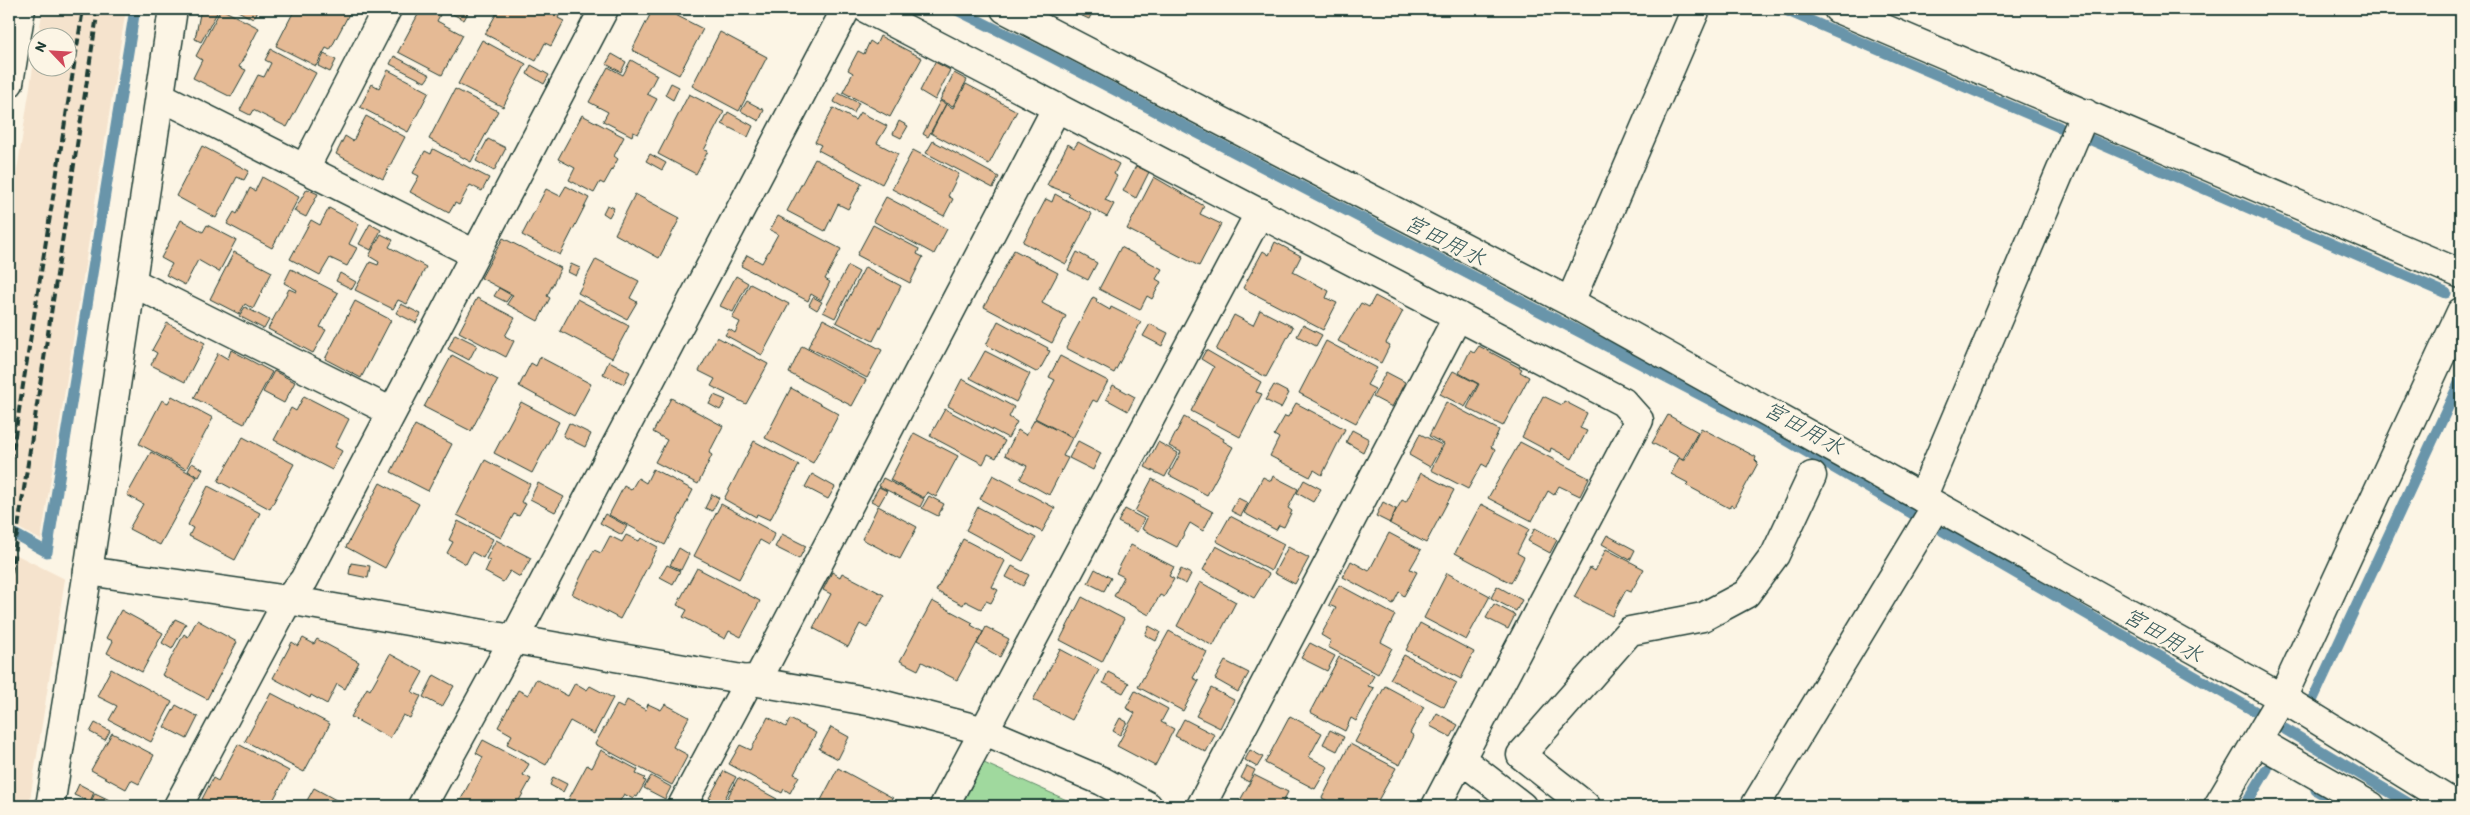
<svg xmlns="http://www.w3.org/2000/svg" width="2470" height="815" viewBox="0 0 2470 815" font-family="Itim,'Klee One',sans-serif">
<rect width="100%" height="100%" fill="#fcf5e5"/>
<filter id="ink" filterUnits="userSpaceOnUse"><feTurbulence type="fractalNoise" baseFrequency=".02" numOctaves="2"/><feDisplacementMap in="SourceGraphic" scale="10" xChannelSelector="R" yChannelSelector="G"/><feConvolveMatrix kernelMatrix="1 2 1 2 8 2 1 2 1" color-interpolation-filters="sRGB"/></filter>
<g filter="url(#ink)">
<path fill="#f5e3cd" d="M43,9H126L41,540L9,523V222L37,42L38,68H68V38L38,37Z
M9,551L65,579L29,806H9Z"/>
<path fill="#a0d99e" stroke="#608b69" d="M984,763L1080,806H961Z"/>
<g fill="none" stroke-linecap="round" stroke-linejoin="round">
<path stroke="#6995aa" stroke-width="11" d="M955,9L1042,52L1776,434L1913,514
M1783,9L2059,127
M2089,139L2446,293
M9,531L47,552L135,9
M1943,531L2258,713
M2312,701L2461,379
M2283,728L2413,806
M2316,790L2343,806
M2245,806L2267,769"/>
</g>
<path fill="#e5ba95" stroke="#1f3d34" d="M201,9H219L201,42L195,39Z
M221,9L259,28L239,67L246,70L231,97L193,78L202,60L196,56Z
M234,9H259L253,19Z
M295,9H339L349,14L330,50L326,48L316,66L276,46Z
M421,9H427L440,15L437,21L463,35L442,75L398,52Z
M443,9H470L464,20Z
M499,9H550L560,14L558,18L564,21L551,46L545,43L536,61L485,34Z
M653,9H664L703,29L679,75L632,50Z
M1067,9H1094L1089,19Z
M720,32L767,57L739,111L692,86Z
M880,36L922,58L890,117L843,92L853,73L848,70L858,51L864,54L870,41L876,45Z
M482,40L526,64L503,107L458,84Z
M271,49L316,73L287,127L253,110L250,115L240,110L258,75L264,77L271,63L265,60Z
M324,54L336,60L330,72L318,66Z
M612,54L626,62L621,72L606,64Z
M394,56L430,75L425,82L390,64Z
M631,60L657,75L647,94L657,99L638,134L633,132L632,136L603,121L608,112L589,102L608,67L623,75Z
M935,62L950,70L935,100L920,91Z
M531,65L549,75L544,84L527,74Z
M388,70L429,92L408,132L360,107L372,84L379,88Z
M954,73L967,80L953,106L940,100Z
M671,83L679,87L673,100L665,95Z
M966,84L1017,111L989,164L931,133L946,104L953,108Z
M455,89L498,111L471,162L429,139Z
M838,93L859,103L854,113L834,102Z
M689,94L724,112L704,150L708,151L696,174L658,154Z
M747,101L764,110L759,121L741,111Z
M940,101L946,104L928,137L923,134Z
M833,108L855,120L860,112L887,126L877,143L898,154L882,184L818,150L821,145L815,142Z
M728,112L753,126L748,137L722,124Z
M582,115L624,137L614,156L618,159L604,184L600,182L594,193L569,180L575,168L558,159Z
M366,116L405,137L383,179L336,154L345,136L353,141Z
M899,121L908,126L901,138L893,134Z
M488,139L506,148L494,171L476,161Z
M933,141L999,177L993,188L926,153Z
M1078,142L1119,164L1114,174L1117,176L1105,200L1114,204L1107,217L1068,196L1070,194L1047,185L1068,144L1074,148Z
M202,146L249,171L244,180L237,177L216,218L176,196Z
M433,149L489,178L482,191L470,185L459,205L455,203L449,213L410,192L419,176L413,173L425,151L431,154Z
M913,150L959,174L948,196L953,199L944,216L892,189Z
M650,154L666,163L662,170L646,161Z
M815,159L862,183L848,209L838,204L825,231L787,211Z
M1136,166L1149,172L1136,198L1123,191Z
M262,177L299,197L272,248L227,224L234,212L237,214L250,188L255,191Z
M1154,177L1204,206L1200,214L1221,224L1199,266L1127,229Z
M566,186L589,198L560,255L522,235L546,189L560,196Z
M307,189L318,194L306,217L294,211Z
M635,194L680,218L659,258L615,234Z
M1055,194L1092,214L1066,264L1023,242L1046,199L1052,202Z
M886,197L947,229L934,254L873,221Z
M607,205L614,208L609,217L603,213Z
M329,208L359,224L349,244L357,248L347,266L330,258L320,275L290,259L311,220L320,225Z
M778,216L841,249L825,279L830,282L821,300L811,294L808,301L741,266L747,255L762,263L778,234L770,230Z
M181,220L203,232L207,225L236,240L219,272L198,260L185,285L166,275L172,264L161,258Z
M370,224L381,230L371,250L359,244Z
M873,225L919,249L917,254L923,257L910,283L857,255Z
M381,234L393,240L389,247L426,267L407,304L398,300L393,309L355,290L370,262L378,265L379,262L369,256Z
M503,238L561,268L547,296L550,298L538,321L507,304L513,295L481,278Z
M1275,242L1301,256L1293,272L1329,291L1326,298L1337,303L1323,330L1243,288L1263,251L1269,255Z
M1121,247L1162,269L1156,279L1161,282L1152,299L1147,296L1140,310L1099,289Z
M1014,250L1058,273L1042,303L1066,316L1052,343L984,307Z
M234,252L272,272L253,309L245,304L239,314L210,299Z
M1077,252L1097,263L1088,280L1068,270Z
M596,259L639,281L630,298L637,302L627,319L578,293Z
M571,264L580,268L576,276L568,272Z
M848,266L859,272L835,318L823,312Z
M865,267L901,286L873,341L836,322Z
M291,269L338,293L320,327L326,330L313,353L268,329L289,289L296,292L297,290L284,283Z
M340,273L356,282L352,289L336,281Z
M736,276L748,283L733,312L720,306Z
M750,284L789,304L762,355L725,335L729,329L735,333L740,322L732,318Z
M499,288L511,295L506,302L494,296Z
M1375,296L1403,311L1386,343L1390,345L1381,363L1338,341L1361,303L1369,307Z
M813,297L822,302L817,310L809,305Z
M1093,297L1097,299L1096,302L1110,310L1111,307L1141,322L1114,373L1066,348Z
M477,298L515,318L505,336L514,341L506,357L459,332Z
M577,299L629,326L612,358L560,331Z
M355,301L391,320L361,378L325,359Z
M401,304L421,314L416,323L396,313Z
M245,307L269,320L264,329L239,316Z
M1260,310L1293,327L1266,377L1216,350L1234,315L1253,325Z
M823,319L882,350L867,378L808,347Z
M998,321L1048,348L1047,350L1050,351L1039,371L1036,372L986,345Z
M167,323L205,343L185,382L151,365L157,353L152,350Z
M1150,324L1168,333L1162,346L1143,336Z
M1303,325L1322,335L1316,346L1297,336Z
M455,334L477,345L469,360L448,349Z
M717,337L768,364L746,404L711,386L715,379L699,371Z
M1326,341L1377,368L1367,385L1375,389L1356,423L1299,393Z
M802,346L866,380L852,406L789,373Z
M1479,346L1522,369L1520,372L1529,377L1503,426L1467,408L1479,384L1459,373L1470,351L1474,353Z
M231,350L272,372L244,424L194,398L218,353L228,359Z
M1206,350L1261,382L1256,392L1262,394L1240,437L1191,411L1214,367L1201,359Z
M985,351L1030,374L1016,402L970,378Z
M452,355L498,380L471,431L424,407Z
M1060,356L1108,381L1097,402L1093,400L1073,438L1035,418L1055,380L1049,377Z
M540,357L591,384L574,416L519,386L531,363L536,366Z
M609,361L630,372L624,384L603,374Z
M274,371L295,382L284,403L263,392Z
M1453,371L1478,384L1465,407L1440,394Z
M1386,372L1405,382L1392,407L1373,397Z
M962,379L1014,407L1009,417L1017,422L1008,438L948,406Z
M1113,385L1135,397L1128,411L1106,399Z
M1274,385L1289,393L1281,408L1265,400Z
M791,388L839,414L813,463L765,438Z
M714,395L726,400L720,410L709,404Z
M172,396L213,418L186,469L139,444L162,400L168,403Z
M304,396L349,419L335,447L342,451L332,470L274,440L291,408L296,411Z
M1543,396L1562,405L1564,401L1587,413L1580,428L1587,431L1572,459L1551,448L1550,452L1522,437Z
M671,398L723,426L709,453L712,455L698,484L655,462L667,440L653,432Z
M521,402L559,422L532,473L494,453Z
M1446,402L1499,430L1491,447L1495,450L1487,467L1482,464L1468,489L1431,470L1444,444L1429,436Z
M1296,403L1345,429L1322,475L1314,470L1310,477L1270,456L1279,438L1274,435L1285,416L1288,417Z
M945,409L1005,441L996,458L988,454L983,464L930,436Z
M1668,415L1698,432L1683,459L1652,443Z
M1184,417L1224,439L1223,441L1233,447L1207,495L1169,475L1181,452L1169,446Z
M1035,419L1072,438L1063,456L1068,458L1049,495L1020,479L1027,466L1005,455L1018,430L1026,435Z
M569,423L591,434L585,447L563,436Z
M415,425L452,444L428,491L391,472Z
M1701,428L1756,457L1755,460L1758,463L1734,507L1731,505L1729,508L1686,485L1688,483L1671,474L1679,458L1684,461Z
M1352,430L1369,439L1363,452L1346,442Z
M914,433L958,456L936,497L927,492L924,498L890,480Z
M1420,434L1442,445L1430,467L1409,455Z
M243,437L294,464L270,509L218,481Z
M754,441L799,465L770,520L757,514L756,517L724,499Z
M1078,441L1101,453L1093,470L1069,458Z
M1158,442L1178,453L1165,477L1145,467Z
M1520,442L1589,478L1580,496L1559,486L1554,495L1548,491L1532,521L1488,498Z
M151,452L197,477L160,545L129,529L143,504L127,495Z
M485,460L530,484L521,502L526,504L519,516L514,514L501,538L457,515Z
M192,463L203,469L199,477L188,471Z
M653,469L693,490L665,545L609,515L624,486L631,490L638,478L646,483Z
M1421,473L1454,490L1426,543L1389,523L1402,500L1406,502Z
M812,474L835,487L828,499L805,487Z
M993,475L1055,508L1042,532L980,499Z
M1273,476L1298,489L1288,508L1292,511L1284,527L1279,525L1276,530L1244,513L1263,477L1271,481Z
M883,478L924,499L920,507L879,486Z
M1152,479L1213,512L1203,531L1190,523L1177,547L1142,529L1147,518L1135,511Z
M1304,480L1321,489L1313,502L1297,493Z
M380,483L419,504L385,568L346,547Z
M538,483L564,497L555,512L530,499Z
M208,486L260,513L235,560L189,536L193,528L188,525Z
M879,487L887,491L879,505L871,501Z
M712,494L719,498L712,511L705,508Z
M929,496L944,504L938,516L922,508Z
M1238,498L1248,503L1241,516L1231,511Z
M1383,502L1396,509L1390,523L1376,516Z
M721,504L775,533L769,545L760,540L739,579L694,556Z
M1481,504L1529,529L1517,553L1524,557L1511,583L1455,553Z
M878,506L917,527L900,559L862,539Z
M978,507L1036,538L1023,561L966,530Z
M1125,509L1144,519L1137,532L1118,522Z
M605,514L627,526L622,535L600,523Z
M1230,516L1284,544L1271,571L1216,541Z
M458,521L493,539L483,558L472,552L466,564L447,553L453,542L449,540Z
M1535,528L1557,540L1550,553L1528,541Z
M1389,533L1421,550L1410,569L1417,572L1404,596L1399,592L1393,604L1343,577L1351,561L1369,571Z
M782,534L806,546L799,559L775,547Z
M626,535L639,541L641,538L658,547L620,619L572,594L594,550L601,553L610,536L622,542Z
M1607,535L1635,550L1630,560L1602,544Z
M963,539L1005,561L992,587L998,590L991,603L986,601L981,609L965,601L963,605L936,591Z
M496,540L531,558L520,577L510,571L503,582L485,572L490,561L486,559Z
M1131,545L1174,567L1169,576L1174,579L1164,597L1160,595L1149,615L1114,596L1124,577L1116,573Z
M1216,546L1269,574L1254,598L1203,570Z
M1288,547L1309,558L1295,584L1274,573Z
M679,548L689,554L681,570L670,565Z
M1606,549L1644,569L1631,592L1626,590L1612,616L1574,597L1590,568L1595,571Z
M351,563L370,566L368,578L349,574Z
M667,565L680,571L673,584L660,577Z
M1012,566L1029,575L1023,586L1006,577Z
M697,568L760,601L741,637L729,631L725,639L683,617L687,610L677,605Z
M1095,569L1111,578L1104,591L1088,583Z
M1181,569L1191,574L1186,584L1176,579Z
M832,572L840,577L842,573L884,595L867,628L860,624L848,647L813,628L831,594L823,590Z
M1447,573L1490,596L1466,640L1424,618Z
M1200,582L1236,602L1213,646L1177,626Z
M1339,585L1395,615L1381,642L1392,648L1378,674L1328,647L1331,641L1321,635L1336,608L1329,605Z
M1497,586L1522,600L1516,611L1491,598Z
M1082,597L1124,619L1102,662L1060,640Z
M932,601L973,623L971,625L983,632L957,680L922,662L918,670L900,661Z
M1494,604L1515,615L1508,629L1486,618Z
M121,610L163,633L142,672L107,653L113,641L106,638Z
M175,619L186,624L172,649L162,643Z
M197,620L237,642L207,699L162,675L184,634L188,637Z
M1420,623L1474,652L1461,679L1406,650Z
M1149,626L1160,632L1156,641L1145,635Z
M986,627L1009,639L1000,657L977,644Z
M1169,631L1207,652L1193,678L1199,681L1183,711L1138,687Z
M303,638L314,644L317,639L359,662L345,689L337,684L327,704L311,695L310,698L273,678L292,642L298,646Z
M1310,643L1335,656L1327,671L1301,658Z
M1060,649L1099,670L1072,720L1033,700Z
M390,654L423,672L412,692L421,696L410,718L403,715L390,738L351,717L367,688L370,690Z
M1404,655L1457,683L1444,707L1390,679Z
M1339,657L1374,676L1368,686L1374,688L1356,721L1351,718L1345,731L1310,712Z
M1225,661L1249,673L1238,692L1215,679Z
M111,669L172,702L151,742L109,720L117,706L97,696Z
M1108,672L1129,683L1123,693L1103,683Z
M434,675L454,686L442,707L423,697Z
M536,679L568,696L575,683L587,690L590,686L613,698L594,734L570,721L546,765L507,744L512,735L498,727L518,690L528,695Z
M1385,686L1424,707L1410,733L1414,736L1400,765L1355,742Z
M1211,688L1234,700L1220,728L1196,716Z
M1135,691L1168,709L1161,722L1174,729L1155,766L1117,746L1135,713L1126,708Z
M271,693L330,724L304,772L245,741Z
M627,700L646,710L648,704L661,710L665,704L689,717L673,747L688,755L672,785L595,744L617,705L623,708Z
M176,705L198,717L187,739L164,727Z
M1437,713L1458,725L1451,737L1430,726Z
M1290,716L1322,733L1309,757L1328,767L1315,789L1265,763Z
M768,717L786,727L790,719L816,733L794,774L799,776L790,793L784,789L782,793L729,764L740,745L751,750Z
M1120,718L1127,722L1120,735L1113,731Z
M1184,719L1215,735L1206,752L1175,736Z
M95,723L110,731L105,740L90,732Z
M831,727L849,737L838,759L819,749Z
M1330,730L1344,737L1337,751L1323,744Z
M112,733L154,755L139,784L131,780L126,789L91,770Z
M483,740L529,764L523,775L531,779L516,806L458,805L483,757L476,753Z
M238,744L289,771L270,806H215L202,799L213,778L218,781Z
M1350,744L1396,768L1375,806H1337L1322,798Z
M601,750L638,770L636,774L645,778L643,780L646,781L637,797L635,796L633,799L624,794L617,806H571L566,804L587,765L592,768Z
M1250,750L1263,757L1257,767L1245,760Z
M1247,766L1255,770L1249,782L1241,778Z
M838,768L893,798L888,806H818Z
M724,771L736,777L722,804L709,798Z
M1254,775L1288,792L1281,806H1237Z
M651,776L671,787L665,799L644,788Z
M553,777L567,784L563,792L550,785Z
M738,778L777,799L773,806H723Z
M79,784L94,792L90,802L74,795Z
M314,788L347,806H304Z
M95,793L122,806H89Z"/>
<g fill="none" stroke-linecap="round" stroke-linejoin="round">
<g stroke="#1f3d34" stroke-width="31">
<path id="street" d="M867,9L1623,402L1639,420L1436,806
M1005,9L1570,302L2282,698L2457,806
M1838,9L2461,274
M9,83L21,9
M160,96L475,254
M305,168L387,9
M132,282L392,412
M1570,302L1696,9
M1922,498L2085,113
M88,571L173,9
M757,681L1057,107
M2257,741L2371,806
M1461,759L1522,806
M178,806L288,600L304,580L604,9
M422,806L514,639L846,9
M682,806L750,679
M944,806L1260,212
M1201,806L1458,316
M1586,806L1521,755L1630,631L1703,617L1746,594L1775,555L1812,476
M1755,806L1936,506
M2218,806L2282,698L2461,312"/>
</g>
<g stroke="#1f3d34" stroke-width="31">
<path id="secondary" d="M50,806L88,571L288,600L873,702L985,731L1102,781L1148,806"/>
</g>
<use href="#street" stroke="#fcf5e5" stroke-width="28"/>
<use href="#secondary" stroke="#fcf5e5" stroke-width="28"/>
<path stroke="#1f3d34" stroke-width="4" stroke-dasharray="8 4" stroke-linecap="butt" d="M9,473L83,9
M9,586L98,9"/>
</g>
</g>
<g text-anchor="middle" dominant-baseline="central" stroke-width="5" stroke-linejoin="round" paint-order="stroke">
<g font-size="22" font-style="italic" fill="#385a5b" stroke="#fcf5e5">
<text transform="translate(1445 240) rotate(27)">宮田用水</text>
<text transform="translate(1804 428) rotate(29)">宮田用水</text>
<text transform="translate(2163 635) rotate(30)">宮田用水</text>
</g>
</g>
<rect width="2470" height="815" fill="none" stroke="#fcf5e5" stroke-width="30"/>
<rect x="15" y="15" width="2440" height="785" fill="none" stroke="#1f3d34" stroke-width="2" filter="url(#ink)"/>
<g transform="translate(52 52) rotate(295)"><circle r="24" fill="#fcf5e5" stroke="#a4ab9e"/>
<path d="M0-4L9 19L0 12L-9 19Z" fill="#d1495b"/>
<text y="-8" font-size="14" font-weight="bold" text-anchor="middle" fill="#1f3d34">N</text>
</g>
</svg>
